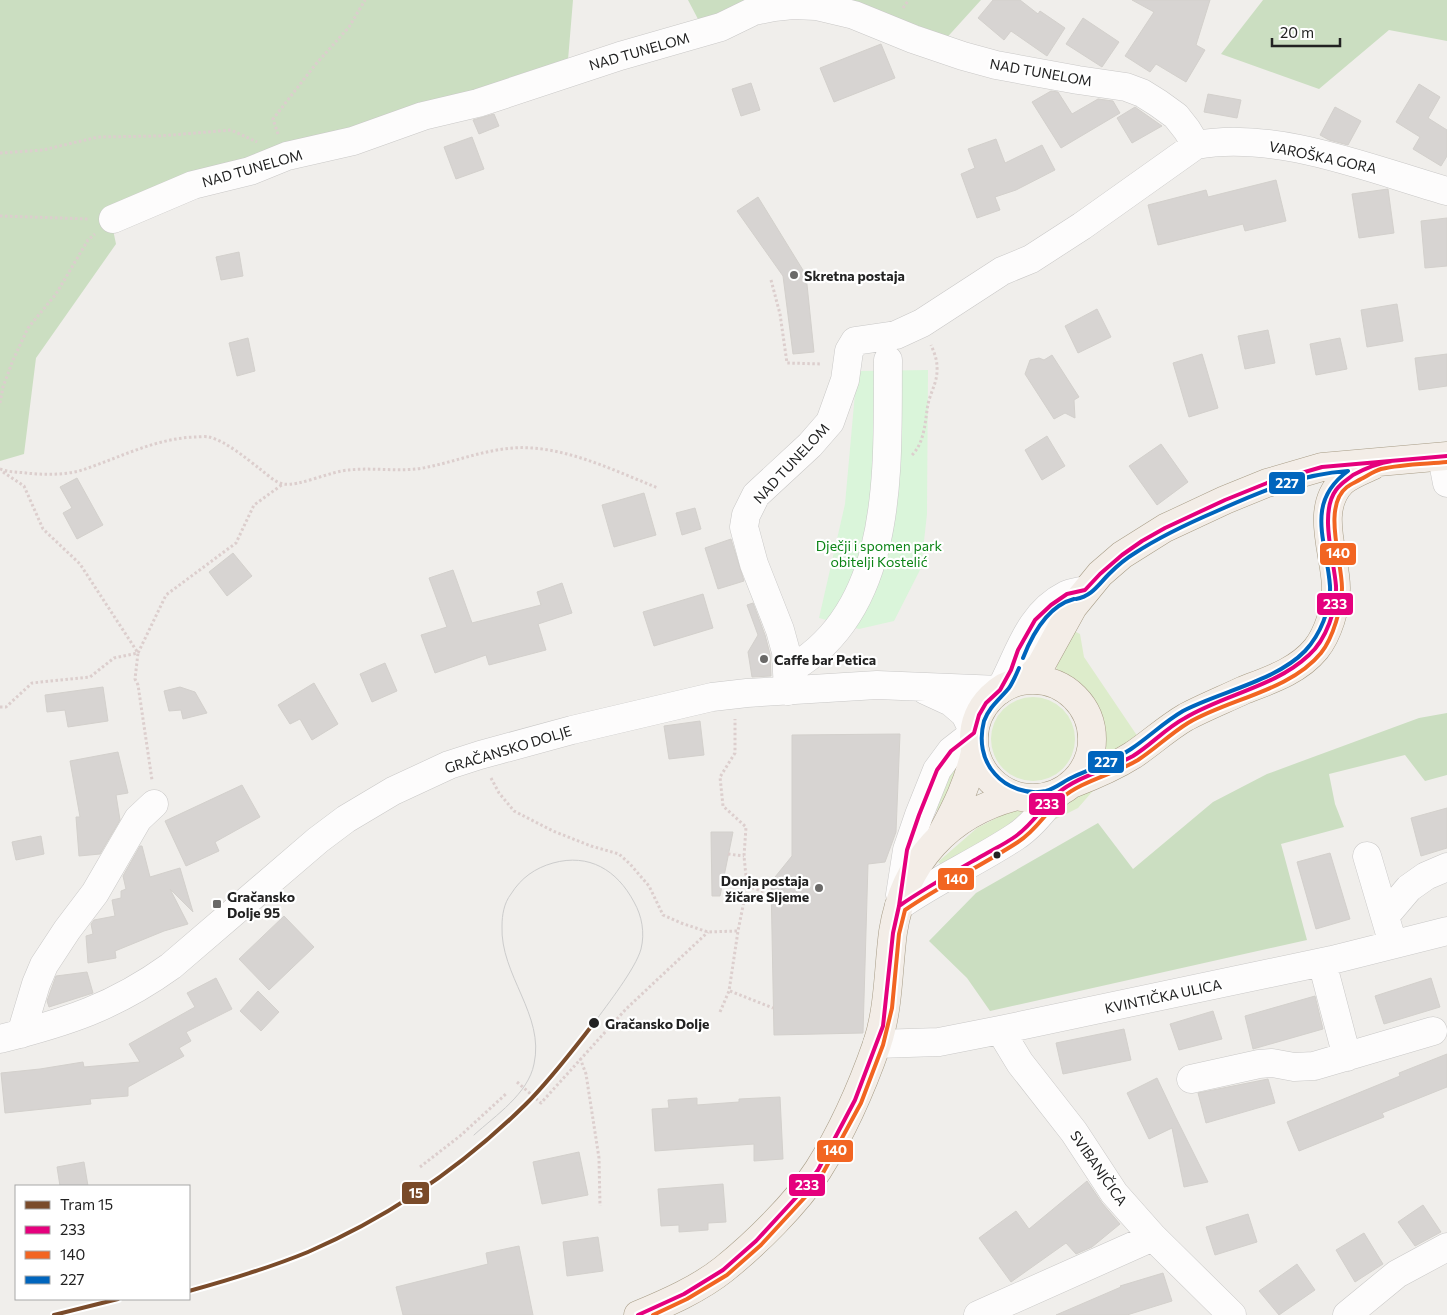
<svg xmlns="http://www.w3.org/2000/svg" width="1447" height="1315" viewBox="0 0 1447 1315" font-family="Commissioner,sans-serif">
<rect width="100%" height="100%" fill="#f0eeeb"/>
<path fill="#ddeccb" d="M1072,630L1080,634L1084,657L1138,737L1103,758V736L1098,707L1076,679L1056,671L1058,659Z
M991 739a42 42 0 1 1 84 0a42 42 0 1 1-84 0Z
M962,755L945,804L930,816L948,766Z
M1098,785L1078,808L1044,825L1064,802Z
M1014,809L1027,812L1012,828L943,866L938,862L977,828Z"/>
<path fill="#cbdec1" d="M0,0H573L568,60L108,206L116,244L36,358L24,454L0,461Z
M688,0H761L699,21Z
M810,0H981L942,43Z
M1263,0H1447V41L1389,30L1319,89L1221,54Z
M1447,713V775L1425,781L1405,755L1329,774L1335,804L1344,827L1281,844L1307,940L990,1011L967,978L929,941L976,893L1098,823L1133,869L1213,802L1267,774L1419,718Z"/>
<path fill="#daf5da" d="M928,370L927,514L921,568L894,621L859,629L819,618L845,504L857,371Z"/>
<path fill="#d7d4d2" stroke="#d3d0cc" d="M993,0H1020L1038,14L1040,11L1065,28L1047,56L1011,31L1004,40L978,18Z
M1132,0H1210L1196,45L1205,50L1186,82L1156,64L1150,72L1125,56L1154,12Z
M1083,18L1119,42L1102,67L1066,44Z
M881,44L895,78L834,102L820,68Z
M751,83L760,110L741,116L732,89Z
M1419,84L1440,97L1428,118L1447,130V156L1441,166L1413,149L1420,137L1396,122Z
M1051,91L1058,92L1072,114L1098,99L1113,101L1120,113L1061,148L1032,102Z
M1208,94L1241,100L1237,118L1204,112Z
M1135,107L1162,126L1132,143L1117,118Z
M1335,107L1361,121L1348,145L1329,140L1320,135Z
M494,114L499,126L479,134L473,120Z
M472,137L484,169L456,179L444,147Z
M996,139L1005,163L1042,145L1055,170L1016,190L995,197L1000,210L977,218L961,174L975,168L968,149Z
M1276,180L1286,221L1245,231L1243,224L1158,245L1148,205L1206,190L1208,197Z
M1388,189L1394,233L1359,238L1352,194Z
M758,197L806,275L814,352L793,354L783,276L737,211Z
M1447,218V266L1425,268L1421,221Z
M239,252L243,276L221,280L216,257Z
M1397,304L1403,341L1367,347L1361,310Z
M1097,309L1111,337L1078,353L1065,326Z
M1268,330L1275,363L1245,369L1238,336Z
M248,338L255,371L237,376L229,343Z
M1340,338L1347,369L1316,375L1310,344Z
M1202,354L1218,408L1189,417L1173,363Z
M1447,354V386L1419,390L1415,358Z
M1052,355L1079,397L1074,400L1075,418L1065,413L1054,419L1025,374L1030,360L1039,358L1044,360Z
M1047,436L1065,466L1042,480L1025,450Z
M1161,444L1188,482L1157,505L1129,466Z
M77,478L103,525L77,539L63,513L72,508L60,487Z
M644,493L656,535L614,547L602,505Z
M695,508L701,529L682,535L676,513Z
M731,539L744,581L718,589L705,548Z
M233,553L252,576L227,596L209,572Z
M453,570L472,623L541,605L537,592L562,583L572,613L538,624L546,650L489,665L486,655L435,673L421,635L447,627L429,578Z
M703,594L713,628L654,646L643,612Z
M753,603L765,635L770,654L771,676L752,677L748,652L758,635L747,605Z
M385,663L397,691L372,702L360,674Z
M314,683L338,724L312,740L300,719L290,724L278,705Z
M103,687L108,721L68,727L65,710L47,712L45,695Z
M180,687L195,692L207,713L183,719L181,710L169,711L164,691Z
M700,721L704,755L669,759L664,726Z
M900,734L896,832L885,862L868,864L863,1033L774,1035L771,882L792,856V735Z
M118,752L128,793L116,795L120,820L100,854L79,856L76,817H80L70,761Z
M242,785L260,817L215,842L219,851L186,866L165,821Z
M1447,808V848L1421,856L1411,818Z
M711,832H733L720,896H712Z
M41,836L44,854L16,860L12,842Z
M140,846H142L150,877L180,868L193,912L170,889L188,924L164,931L115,951L116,958L88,963L86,936L93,934L91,924L94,920L115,916L112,900L121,898V891L126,889L123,876Z
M1330,853L1350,919L1316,929L1297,862Z
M284,916L314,947L269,990L239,959Z
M87,972L93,993L49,1007L47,1001L56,976Z
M216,978L232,1009L186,1032L191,1041L179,1048L184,1056L128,1087V1096L90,1099L91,1104L5,1113L1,1073L40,1069L83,1062L84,1067L140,1062L129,1044L195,1007L187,993Z
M1431,978L1440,1007L1384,1024L1375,996Z
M258,991L279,1012L261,1031L240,1011Z
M1315,996L1323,1029L1253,1049L1245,1016Z
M1213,1011L1222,1039L1179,1050L1170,1024Z
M1124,1029L1131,1060L1063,1074L1056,1043Z
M1447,1054V1087L1382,1113L1384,1117L1299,1151L1287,1122L1400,1076L1399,1073Z
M1157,1078L1175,1116L1208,1182L1184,1187L1172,1128L1149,1139L1127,1093Z
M1268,1079L1275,1103L1206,1123L1198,1093Z
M780,1097L783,1159L754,1161V1144L655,1151L652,1109L669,1108L668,1100L697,1098V1105L739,1102V1099Z
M579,1152L588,1195L542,1204L533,1162Z
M84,1162L88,1186H60L57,1167Z
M1087,1181L1102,1203L1120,1224L1092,1247L1076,1254L1066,1243L1011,1282L979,1238L1016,1211L1029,1229Z
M723,1184L726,1222L708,1223V1230L679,1232V1225L661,1226L658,1189Z
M1423,1205L1441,1232L1415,1246L1398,1222Z
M1248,1214L1257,1242L1215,1255L1206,1227Z
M1364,1233L1383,1264L1355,1282L1336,1250Z
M598,1237L603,1271L567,1276L563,1242Z
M519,1246L533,1315H403L396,1287L488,1264L486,1253Z
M1297,1264L1315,1290L1279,1315L1259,1291Z
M1163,1273L1172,1301L1127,1315H1056L1121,1287L1120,1286Z"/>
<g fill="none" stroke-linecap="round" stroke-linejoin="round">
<g stroke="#c9c8c7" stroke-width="29">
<path id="minor" d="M113,219L193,185L250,171L287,156L353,141L423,116L478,103L620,56L721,27L754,11L774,7L793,5L816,6L854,15L913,39L963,56L996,65L1078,80L1126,87L1142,93L1158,103L1176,116L1187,130L1196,145
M1442,457L1447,483
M787,671C897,612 887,466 888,360
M788,691L786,652L780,630L754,564L744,527L746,515L756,495L810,445L830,422L845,380L849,351L855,341L896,335L922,323L1002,271L1031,259L1082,226L1196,145C1276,130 1370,169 1447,191
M1367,856L1393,944
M900,895L907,850L919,815L937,770L951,751L974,733L965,714L951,702L925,690
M899,906C936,880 977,862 1015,837C1032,826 1045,808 1058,793
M1386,915L1409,888L1426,876L1447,867
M1322,962L1347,1057
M1000,1030L1020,1063L1074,1132L1114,1193L1153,1237L1232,1315
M21,1034L36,984L44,965L67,930L95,893L138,819L154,804
M0,1039C67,1022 114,1007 171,966L318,840L346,819L393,791L449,765L480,755L572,730L712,697L747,693L877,685L1000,690C1019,655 1028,614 1066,595C1072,592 1079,592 1085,590
M877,1044L939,1042L1000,1030L1332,960L1447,931
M1191,1079L1259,1064L1272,1063L1294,1067L1314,1066L1433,1031
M978,1315L1153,1237
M1347,1315L1397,1274L1447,1247"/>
</g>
<g stroke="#a79c86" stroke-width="29">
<path id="major" d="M974 739a59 59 0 1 1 118 0a59 59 0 1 1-118 0Z
M1028,680L1041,665L1073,607L1100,574L1122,555L1165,528L1225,500L1267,483L1322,467L1447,456
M1072,784C1093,776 1114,767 1133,755C1151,743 1167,728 1186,717C1205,707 1225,699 1244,690C1270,680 1298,671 1316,649C1328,634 1336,608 1336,588C1336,555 1314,510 1342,482C1350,475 1363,470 1372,466
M942,833C957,806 968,783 975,752
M638,1315C667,1303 699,1289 724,1269C755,1244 796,1204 818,1170C842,1132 862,1087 877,1044C889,1008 888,970 893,932C904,862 949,813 1017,796"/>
</g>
<path stroke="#dccecd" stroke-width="3" stroke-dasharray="2.5 2.5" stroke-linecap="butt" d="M903,8L908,1L907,0
M278,134L273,119L315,65L349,27L365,0
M0,153L43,150L98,137L160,136L231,130L257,142
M0,216L90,219
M771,280L780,314L787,363L822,364
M0,403L3,387L13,360L28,328L56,294L88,240L95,234
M912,455C925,442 925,421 928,404C931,391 938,381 937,367C937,359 934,352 931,345
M0,469C8,472 17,472 26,473C43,475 62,475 79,471C117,459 153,439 194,437C199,437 205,436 209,437C226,441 247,459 260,469C267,474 274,482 283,484C298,487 331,471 349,470C375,467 402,473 428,467C462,460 496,445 532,448C575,451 618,472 658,488
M3,472L24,486L43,529L80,564L138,653L135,679L138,685L152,780
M0,707H6L32,683L90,677L114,658L138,653L166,595L236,543L254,505L283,484
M491,778L499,793L514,811L553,831L591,846L619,854L630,864L649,886L663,915L681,923L708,932L738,931L747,886L744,856L746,827L723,806L720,777L735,753V719
M728,854L744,856
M747,886L771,894
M730,991L773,1008
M720,1012L729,991L738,931
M580,1058L586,1074L599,1158L600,1206
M517,1082L541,1103L626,1009L708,932
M420,1167L460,1136L507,1093"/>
<use href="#minor" stroke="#fdfcfc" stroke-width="28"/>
<use href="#major" stroke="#f3ede7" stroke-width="28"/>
<path stroke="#ccc" stroke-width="1" d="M474,1135C496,1115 528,1094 534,1064C545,1015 500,975 502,926C502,915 504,903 511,894C521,878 535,868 553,863C589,853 617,870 634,902C642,916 645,933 641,949C636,968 607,1005 594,1023"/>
<g stroke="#fff" stroke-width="8">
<path id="bus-1" d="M899,906C925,888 952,873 980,857C992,850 1005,844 1016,836C1033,824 1043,806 1058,793C1078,776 1110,769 1133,756C1151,745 1166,728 1185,718C1225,694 1275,687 1309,655C1326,640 1337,609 1336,586C1334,559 1319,513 1336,490C1341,483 1347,480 1353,475C1366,468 1378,463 1392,461
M638,1315L684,1294L723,1270L756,1241L803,1190L818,1170L855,1100L883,1026L893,933L899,906L907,850L919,815L937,770L951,751L974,733L979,715L986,703L1000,690L1011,670L1018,650L1035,620L1051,605L1067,594L1085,590L1100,574L1122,555L1142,541L1165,528L1225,500L1267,483L1322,467L1447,456"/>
</g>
<g stroke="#fff" stroke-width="8">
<path id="bus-2" d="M653,1315L687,1299L727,1275L761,1245L808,1194L823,1173L861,1103L883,1045L892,1008L899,934L905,910C941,885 981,866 1018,842C1036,831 1046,812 1062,798C1081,781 1115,774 1138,760C1155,749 1170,734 1188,723C1228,699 1290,691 1321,653C1333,638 1342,607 1342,588C1342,561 1322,506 1347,487C1351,484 1356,482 1361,479C1367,476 1374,471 1381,469C1402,464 1426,464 1447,462"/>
</g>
<g stroke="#fff" stroke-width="8">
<path id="bus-3" d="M1023,658C1032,635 1047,606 1074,599
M1019,668C1016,675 1013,682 1009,688C1000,699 989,707 984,721C979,740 982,760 995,774C1007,788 1028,795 1046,791C1056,788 1064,781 1073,777C1093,768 1113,761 1131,749C1149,737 1164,722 1183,711C1219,692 1276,681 1305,651C1320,635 1331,609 1330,586C1327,542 1304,503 1348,471C1301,474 1259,492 1217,511C1189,523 1161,536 1135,553C1125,559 1117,566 1109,574C1098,585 1092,596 1076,599"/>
</g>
<use href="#bus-1" stroke="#e5007d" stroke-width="4"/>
<use href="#bus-2" stroke="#f26522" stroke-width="4"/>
<use href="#bus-3" stroke="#0065bd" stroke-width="4"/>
<g stroke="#fff" stroke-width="8">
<path id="tram-1" d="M189,1291C229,1280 269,1268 308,1252C389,1217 463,1166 526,1104C551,1079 572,1051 594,1023
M54,1315L118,1299"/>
</g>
<use href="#tram-1" stroke="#7a4b2a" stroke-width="4"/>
</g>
<g fill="#6a6968" stroke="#fff" stroke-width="2">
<circle cx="794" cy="275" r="5"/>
<circle cx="764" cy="659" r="5"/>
<circle cx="819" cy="888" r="5"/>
<rect x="212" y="899" width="10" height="10" rx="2.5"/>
</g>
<g fill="#222" stroke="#fff" stroke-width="2">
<circle cx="997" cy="855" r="4.5"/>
<circle cx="594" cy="1023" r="6"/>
</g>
<g text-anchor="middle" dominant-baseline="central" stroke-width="4.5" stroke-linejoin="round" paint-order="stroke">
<g font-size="14" fill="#222" stroke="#fff">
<text transform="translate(639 51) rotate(-16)">NAD TUNELOM</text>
<text transform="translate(1041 72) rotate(10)">NAD TUNELOM</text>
<text transform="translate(1323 157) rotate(12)">VAROŠKA GORA</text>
<text transform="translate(252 168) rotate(-16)">NAD TUNELOM</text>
<text transform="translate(791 463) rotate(-47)">NAD TUNELOM</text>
<text transform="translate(508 749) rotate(-17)">GRAČANSKO DOLJE</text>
<text transform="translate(1163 996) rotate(-12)">KVINTIČKA ULICA</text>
<text transform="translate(1099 1168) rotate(55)">SVIBANJČICA</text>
</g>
<g font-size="14" font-weight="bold" fill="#222" stroke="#fff" text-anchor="start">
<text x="804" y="275">Skretna postaja</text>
<text x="774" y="659">Caffe bar Petica</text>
<text x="809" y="880" text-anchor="end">Donja postaja<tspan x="809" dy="16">žičare Sljeme</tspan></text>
<text x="227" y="896">Gračansko<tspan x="227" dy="16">Dolje 95</tspan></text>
</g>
<g font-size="14" fill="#0c8416" stroke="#fff">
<text x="879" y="545">Dječji i spomen park<tspan x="879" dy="16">obitelji Kostelić</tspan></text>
</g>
<g font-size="14" font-weight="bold" fill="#222" stroke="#fff" text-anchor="start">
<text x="605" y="1023">Gračansko Dolje</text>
</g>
</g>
<g stroke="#fff" stroke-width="2">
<rect x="1268" y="471" width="38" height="24" rx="5" fill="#0065bd"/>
<rect x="1319" y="542" width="38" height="24" rx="5" fill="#f26522"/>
<rect x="1316" y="592" width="38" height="24" rx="5" fill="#e5007d"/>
<rect x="1087" y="750" width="38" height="24" rx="5" fill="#0065bd"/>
<rect x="1028" y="792" width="38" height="24" rx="5" fill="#e5007d"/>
<rect x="937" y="867" width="38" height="24" rx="5" fill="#f26522"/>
<rect x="816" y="1139" width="38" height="24" rx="5" fill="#f26522"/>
<rect x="788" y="1173" width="38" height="24" rx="5" fill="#e5007d"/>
<rect x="401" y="1181" width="29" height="24" rx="5" fill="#7a4b2a"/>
</g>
<g font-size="14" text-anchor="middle" font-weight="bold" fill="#fff">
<text x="1287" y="488">227</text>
<text x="1338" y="558">140</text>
<text x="1335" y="609">233</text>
<text x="1106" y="767">227</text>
<text x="1047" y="809">233</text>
<text x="956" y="884">140</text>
<text x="835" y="1155">140</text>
<text x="807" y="1190">233</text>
<text x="416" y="1198">15</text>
</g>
<rect x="15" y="1185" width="175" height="115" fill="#ffffff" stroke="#a7a7a7"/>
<rect x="25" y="1201" width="25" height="8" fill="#7a4b2a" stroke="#a7a7a7"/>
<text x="60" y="1210" font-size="15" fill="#222222">Tram 15</text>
<rect x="25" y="1226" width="25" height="8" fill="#e5007d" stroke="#a7a7a7"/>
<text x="60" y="1235" font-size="15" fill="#222222">233</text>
<rect x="25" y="1251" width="25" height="8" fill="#f26522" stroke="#a7a7a7"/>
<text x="60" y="1260" font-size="15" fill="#222222">140</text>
<rect x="25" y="1276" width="25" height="8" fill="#0065bd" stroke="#a7a7a7"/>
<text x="60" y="1285" font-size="15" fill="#222222">227</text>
<path d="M1272 38v8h68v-8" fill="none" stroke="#222222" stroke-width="2.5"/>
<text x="1280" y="38" font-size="15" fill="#222222" stroke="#ffffff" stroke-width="4" paint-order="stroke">20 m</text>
</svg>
